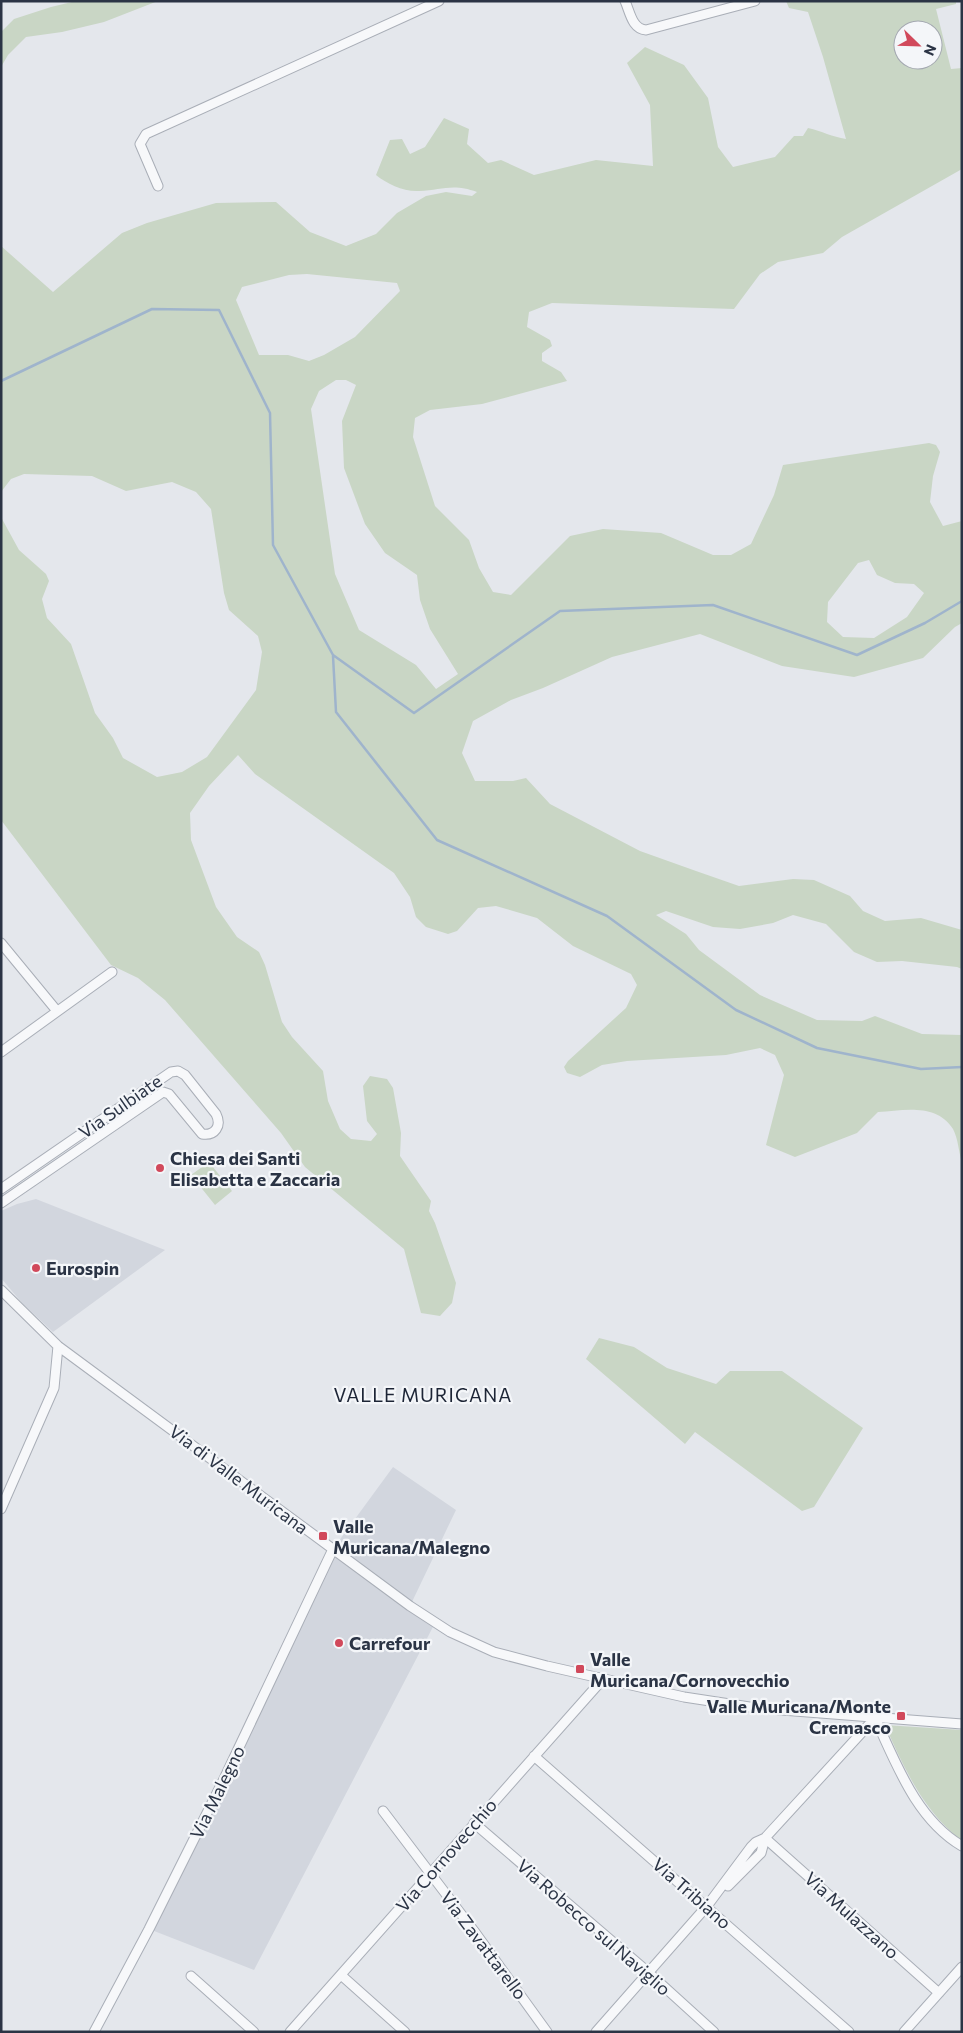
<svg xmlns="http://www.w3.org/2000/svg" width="963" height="2033" viewBox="0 0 963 2033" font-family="Commissioner,sans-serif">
<rect width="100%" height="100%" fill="#e4e7ec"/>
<path fill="#d2d6de" d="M36,1199L165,1250L53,1332L22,1303L1,1278V1211L17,1204Z
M393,1467L456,1510L410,1606L435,1623L254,1970L149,1929L333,1549Z"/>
<path fill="#c9d6c5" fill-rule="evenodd" d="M76,1H158L104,22L62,32L26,37L8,55L1,67V32L14,19L51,7Z
M786,1H956V4L936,9L951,69L962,68V169L842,237L823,253L778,262L760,274L734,309L552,303L529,312L527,327L550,340L552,346L542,353V361L561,372L567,381L482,404L430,410L415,418L413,437L435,506L469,540L479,568L493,592L511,595L570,536L603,529L661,533L713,555H731L751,544L774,495L783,465L929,443L936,445L940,452L933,476L930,502L943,526L962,521V623L955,627L923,658L854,677L782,666L700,634L612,657L543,688L511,700L473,721L462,753L475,781H513L526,778L550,804L640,851L696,871L739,886L793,879L814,880L850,896L863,911L885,921L921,918L962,930V969L957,967L902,961L877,962L854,952L826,924L793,915L773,923L740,929L713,927L666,911L656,915L686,934L699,950L760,995L817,1020L862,1021L875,1016L922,1034L962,1035V1163C959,1153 958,1138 953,1129C937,1103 904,1110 878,1112L857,1133L795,1157L766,1145L784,1075L775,1055L760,1048L726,1055L627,1061L602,1065L580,1077L567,1073L564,1067L568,1061L626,1008L637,985L631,974L573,946L537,918L496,906L478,908L457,931L448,934L426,927L416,917L410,897L394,873L255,774L238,755L209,786L190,813L191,840L216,907L237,937L259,952L265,965L282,1022L292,1037L323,1071L328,1101L340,1129L351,1139L371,1141L377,1134L367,1121L363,1086L370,1076L387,1079L393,1088L401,1133L400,1156L431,1201L429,1211L435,1223L456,1283L452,1303L440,1316L421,1313L404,1249L305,1167L281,1133L165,1000L138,978L111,965L1,820V517L19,550L46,574L49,581L42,599L47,618L71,644L95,713L113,738L123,758L157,777L182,772L207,757L256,690L262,652L258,636L229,610L224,593L211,509L196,492L172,482L126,491L92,476L24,474L11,479L1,492V246L53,292L122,233L147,223L216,203L276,202L310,232L346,246L376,234L397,213L426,196L446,192L472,196L477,192C453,183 442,190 419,191C404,192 387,184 376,175L390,140L402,139L410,154L425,147L444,118L469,129L467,144L488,163L501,160L534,175L596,160L653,166L650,105L627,63L645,47L684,65L708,98L718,147L733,167L775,157L794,136H803L808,128C822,131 832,137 846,139L823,57L808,12L789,8ZM903,30H933V60H903ZM307,274L397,283L400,291L355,337L324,355L309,361L288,355H259L236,300L242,287L289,275ZM336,380H346L356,385L342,421L344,468L365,524L385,553L417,575L420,600L430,629L458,674L436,689L416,665L359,630L335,574L311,409L319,391ZM869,560L877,575L895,583L914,584L924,593L907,617L874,638L843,637L827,622L828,602L858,563Z
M209,1162L232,1191L215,1205L191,1175Z
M599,1338L634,1347L667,1368L716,1384L730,1371H782L863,1428L814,1507L802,1511L695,1432L685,1444L586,1359Z
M885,1725L962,1730V1841C923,1811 904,1768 885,1725Z"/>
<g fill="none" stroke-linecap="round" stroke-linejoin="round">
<path stroke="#9fb4cc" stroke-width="2.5" d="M1,381L152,309L219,310L270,413L273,545L333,655L414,713L560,611L713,605L857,655L925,623L962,601
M333,656L336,712L437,840L607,916L736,1010L817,1048L921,1069L962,1067"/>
<g stroke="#a9aeb7" stroke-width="11">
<path id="minor" d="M625,1C630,12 632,29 646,30L755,1
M158,186L140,144L146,134L439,1
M1,943L57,1011
M1,1052L112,972
M1,1189L171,1072L178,1071L185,1075L216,1114C222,1126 215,1136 202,1134L169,1094L163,1092L1,1203
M1,1290L58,1346L410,1606L450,1632L494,1652L547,1666L684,1697L756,1708L962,1724
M1,1509L54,1388L58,1346
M534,1756L849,2032
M383,1811L474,1931L547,2032
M474,1823L649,1973L714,2032
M765,1838L939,1993
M728,1886L761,1853L765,1838
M341,1975L405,2032
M191,1976L254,2032
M94,2032L149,1929L223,1781L333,1549
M290,2032L603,1679
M596,2032L707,1906L751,1847L756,1842L765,1838L875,1718C896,1763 916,1819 962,1846
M904,2032L962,1967"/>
</g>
<use href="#minor" stroke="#f7f8fa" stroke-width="9"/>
</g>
<g fill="#d1495b" stroke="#f4f6f9" stroke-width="2">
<circle cx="160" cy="1168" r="5"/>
<circle cx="36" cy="1268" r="5"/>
<rect x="318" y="1531" width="10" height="10" rx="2.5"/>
<circle cx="339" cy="1643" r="5"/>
<rect x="575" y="1664" width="10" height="10" rx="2.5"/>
<rect x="896" y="1711" width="10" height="10" rx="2.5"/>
</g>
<g text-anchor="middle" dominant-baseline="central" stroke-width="4.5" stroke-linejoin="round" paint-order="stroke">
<g font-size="18" fill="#2b3445" stroke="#f4f6f9">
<text transform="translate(120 1106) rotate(-35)">Via Sulbiate</text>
<text transform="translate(239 1479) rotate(37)">Via di Valle Muricana</text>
<text transform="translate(217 1792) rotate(-64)">Via Malegno</text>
<text transform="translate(446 1855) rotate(-49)">Via Cornovecchio</text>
<text transform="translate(692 1893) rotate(41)">Via Tribiano</text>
<text transform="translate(852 1915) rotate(42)">Via Mulazzano</text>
<text transform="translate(594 1927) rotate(41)">Via Robecco sul Naviglio</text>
<text transform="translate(484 1945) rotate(53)">Via Zavattarello</text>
</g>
<g font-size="18" font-weight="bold" fill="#2b3445" stroke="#f4f6f9" text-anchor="start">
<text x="170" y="1158">Chiesa dei Santi<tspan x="170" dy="21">Elisabetta e Zaccaria</tspan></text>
<text x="46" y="1268">Eurospin</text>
<text x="333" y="1526">Valle<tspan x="333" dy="21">Muricana/Malegno</tspan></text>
<text x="349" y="1643">Carrefour</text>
<text x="590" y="1659">Valle<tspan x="590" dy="21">Muricana/Cornovecchio</tspan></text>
<text x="891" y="1706" text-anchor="end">Valle Muricana/Monte<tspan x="891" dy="21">Cremasco</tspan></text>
</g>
<g font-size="19" letter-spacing="1" fill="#1d2536" stroke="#f4f6f9">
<text x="423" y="1394">VALLE MURICANA</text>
</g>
</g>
<rect width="963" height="2033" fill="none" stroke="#2b3445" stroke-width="5"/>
<g transform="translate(918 45) rotate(113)"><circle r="24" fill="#f4f6f9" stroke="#a4a8b1"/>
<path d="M0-4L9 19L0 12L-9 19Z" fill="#d1495b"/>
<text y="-8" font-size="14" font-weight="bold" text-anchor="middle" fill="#2b3445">N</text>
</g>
</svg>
